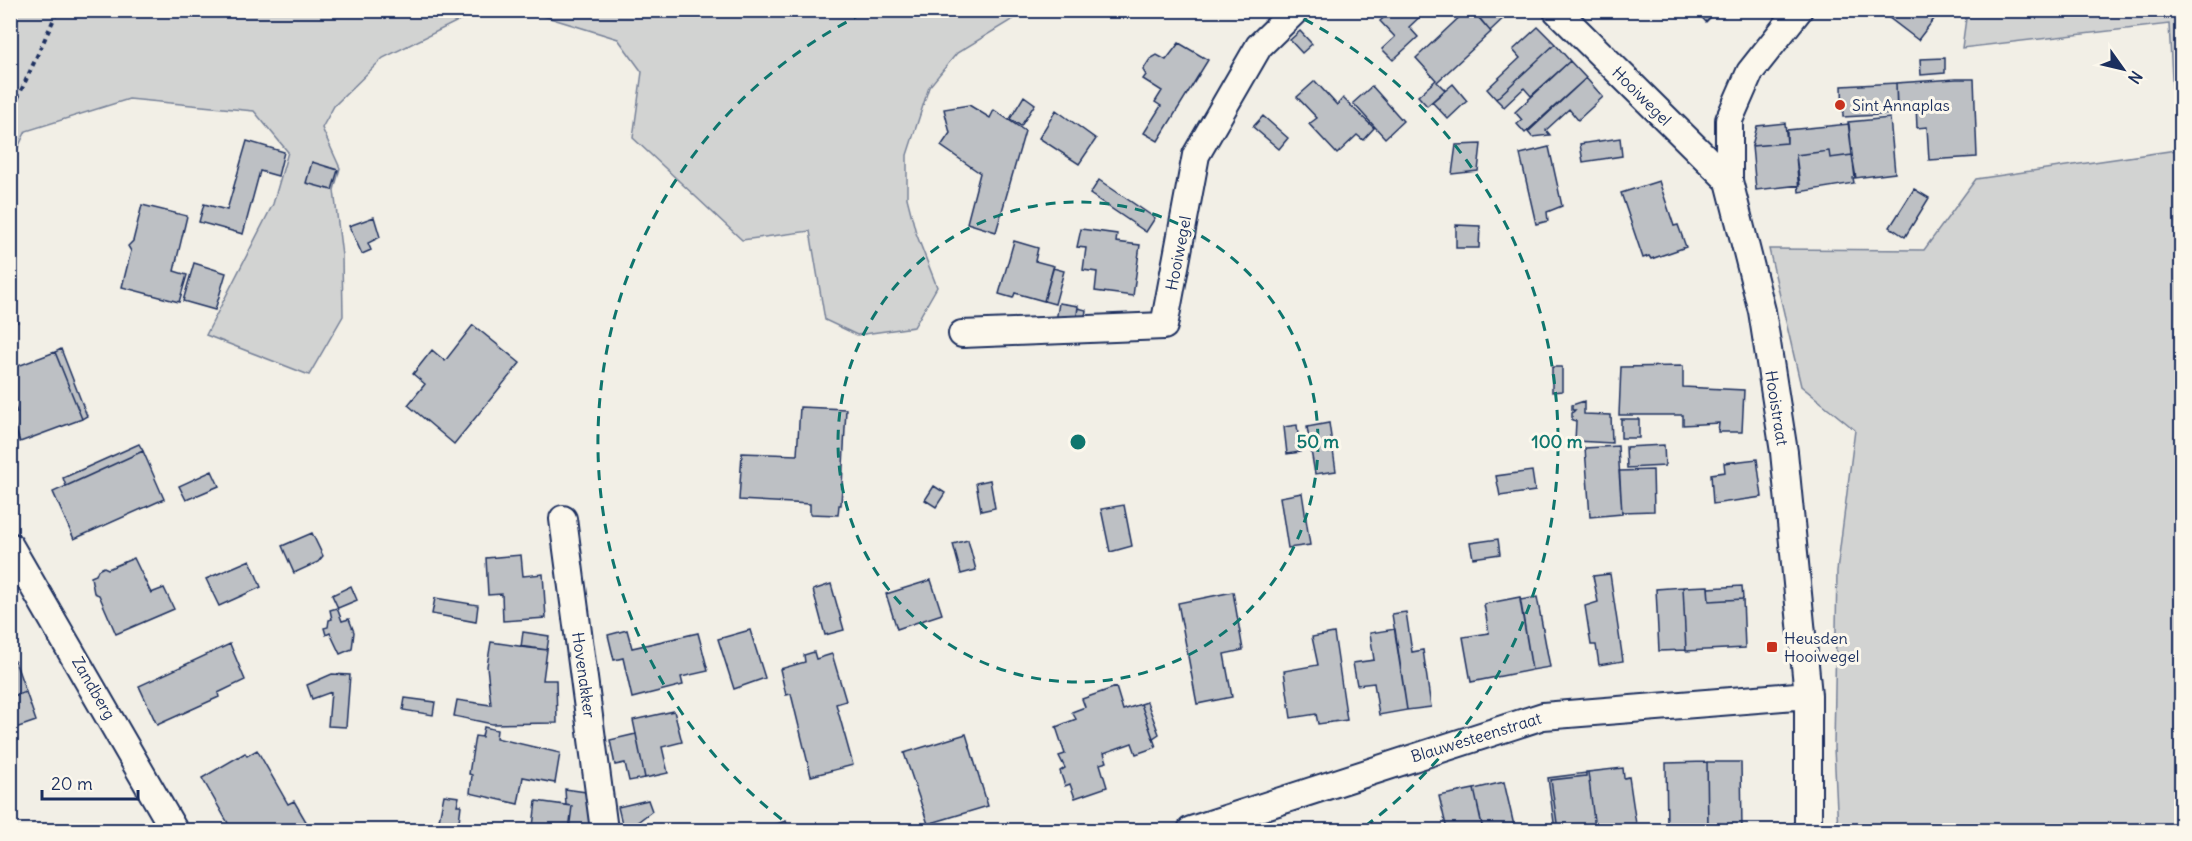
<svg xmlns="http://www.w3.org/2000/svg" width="2192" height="841" viewBox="0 0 2192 841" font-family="Delius,sans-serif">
<rect width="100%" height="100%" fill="#f2efe6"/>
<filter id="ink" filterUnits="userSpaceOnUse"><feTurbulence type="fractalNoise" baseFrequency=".0167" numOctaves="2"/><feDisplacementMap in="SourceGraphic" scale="12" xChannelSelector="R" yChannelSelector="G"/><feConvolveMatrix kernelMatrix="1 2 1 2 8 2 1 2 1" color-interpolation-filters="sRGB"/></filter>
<g filter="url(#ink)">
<path fill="#d2d3d2" stroke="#768198" stroke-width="1.5" d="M10,11H495H478L383,58L334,106L322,128L340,168L334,190L342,256L343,316L309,375L206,335L273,204L288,152L254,111L129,99L26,131L11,162Z
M527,11H1026L957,53L929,87L907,155V198L916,233L937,287L914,327L857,335L825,320L810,231L742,240L633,138L642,72L618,39Z
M1967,11H2181V830H1838L1834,748L1837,571L1855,430L1801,386L1769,249L1924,250L1976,179L2176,150L2169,24L1962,48Z"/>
<path fill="#bdc0c4" stroke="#1b2f5e" stroke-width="1.5" d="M1392,10H1427L1409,27L1418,37L1393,60L1382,49L1395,37L1380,21Z
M1467,10H1472L1491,32L1437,82L1445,90L1427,106L1418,96L1436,80L1416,58Z
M1473,10H1511V11L1490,31Z
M1695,10H1718L1706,22Z
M1893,10H1924L1934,19L1918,40L1888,17Z
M1538,27L1555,44L1496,99L1487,89L1520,58L1513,50Z
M1300,31L1312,44L1302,53L1290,40Z
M1179,43L1208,60L1158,141L1144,133L1161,106L1155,102L1162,91L1143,79L1146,75L1143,70L1150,59L1157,55L1166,60Z
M1555,44L1570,61L1531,96L1524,88L1504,107L1496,99Z
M1945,58V73L1921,75L1920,59Z
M1570,61L1586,78L1525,133L1517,124L1522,120L1515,112Z
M1586,78L1603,97L1578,120L1569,109L1546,130L1550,135L1532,137L1528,132Z
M1956,79H1974L1977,157L1929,160L1927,127L1917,128L1916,105L1897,106L1896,83Z
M1315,81L1337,105L1343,98L1374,128L1363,140L1357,135L1337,154L1309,124L1317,118L1297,97Z
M1896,83L1897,114L1843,117L1842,86Z
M1453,84L1467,101L1448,119L1432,102Z
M1372,86L1403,121L1385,138L1353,103Z
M1024,96L1035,104L1021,126L1010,119Z
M969,105L990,118L994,110L1025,131L996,232L967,223L980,173L941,146L950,133L944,109Z
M1056,110L1096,139L1079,164L1039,138Z
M1263,116L1288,138L1279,149L1253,127Z
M1890,118L1895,173L1855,178L1848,122Z
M1785,123L1787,143L1752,146L1757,126Z
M1849,124L1852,155L1830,158L1829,151L1796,155L1800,185L1756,190L1752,146L1787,143V130Z
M1620,138L1622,156L1583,162L1580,144Z
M247,141L284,152L278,176L260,171L243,234L199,222L204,204L227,210Z
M1456,145L1481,144L1478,171L1452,174Z
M1549,147L1562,206L1547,212L1548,221L1536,224L1520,154Z
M1829,151L1830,158L1852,155L1856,178H1853L1854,183L1799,192L1796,155Z
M312,162L338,170L332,190L306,183Z
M1099,180L1155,218L1146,232L1090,194Z
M1659,181L1674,226L1678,225L1686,247L1651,259L1649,256L1643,258L1621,193Z
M1914,189L1929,198L1905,237L1890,227Z
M142,205L187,216L174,271L187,275L179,302L122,287L131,251L128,246L133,241Z
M374,217L380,237L368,243L371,250L362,254L349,226Z
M1456,225L1480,226L1479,248H1456Z
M1081,229L1117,234L1116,242L1140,245L1133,296L1095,291L1097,272L1083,270L1086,248L1077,247Z
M1014,241L1038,248L1035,261L1054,266L1044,301L1015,293L1013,298L999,294Z
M194,263L226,273L215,310L183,301Z
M1053,268L1064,271L1055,304L1044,301Z
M1059,303L1078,306L1076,323L1056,321Z
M10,304L18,322L10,325Z
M1078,308L1086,310L1084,324L1076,323Z
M473,325L520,363L454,444L408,405L425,384L413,374L432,350L445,361Z
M61,349L87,416L82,419L55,352Z
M55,352L82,419L20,442L11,415L17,412L10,396V369Z
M1683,366V387L1744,390L1742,432H1718L1719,423L1683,425V415H1619L1621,367Z
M1552,367H1562V391L1552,392Z
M10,396L17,412L11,415L19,440L10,417Z
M1584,401V414L1611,415L1612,443L1575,441L1576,421L1572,420V413L1575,410H1572V405Z
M800,407L846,409L841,505H839L838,515L810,514V504L739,500L742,453L797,455Z
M1621,419H1639V438H1621Z
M1329,423L1336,471L1315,474L1307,427Z
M1297,425L1300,452L1287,454L1284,427Z
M139,444L143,451L66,486L63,478Z
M1664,445L1665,466L1627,468L1626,447Z
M1618,446L1622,514L1590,517L1585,448Z
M143,451L164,499L74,539L53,492Z
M1757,459L1762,497L1713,504L1711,474L1725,472L1724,463Z
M1653,470L1654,511L1622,512L1619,471Z
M212,471L219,486L186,500L179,486Z
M1532,471L1535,491L1500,496L1496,476Z
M990,480L995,508L981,511L976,483Z
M934,486L945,493L936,507L925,500Z
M1302,493L1310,545L1288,548L1280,497Z
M1124,505L1132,546L1110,552L1101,509Z
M312,533L323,556L318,562L294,573L282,546Z
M1498,539L1500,554L1473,558L1470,543Z
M968,540L976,570L961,574L953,544Z
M521,555L523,576L543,574L546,618L503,621L502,594L488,595L486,558Z
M134,558L151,593L164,588L174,609L116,634L99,595L94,593L91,577L96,575L98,570L104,567L108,569Z
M250,560L261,587L219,606L206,579Z
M1610,574L1623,661L1599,665L1596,645H1591L1585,606L1598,602L1593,576Z
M931,580L942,614L897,629L886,594Z
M831,584L844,630L825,635L813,590Z
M351,586L357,600L338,608L332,595Z
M1708,586L1709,601L1743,599L1745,648L1686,651L1683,587Z
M1742,586L1743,599L1709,601L1708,588Z
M1683,587L1686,650L1659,651L1656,589Z
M1233,592L1243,650L1224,654L1232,697L1197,704L1178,603Z
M1520,597L1532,670L1471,682L1463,637L1489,633L1484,604Z
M1537,597L1550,667L1532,670L1520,600Z
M435,598L478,605L476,622L432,614Z
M337,608L342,621L349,619L354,632L352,649L340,654L330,633L326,635L324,628L328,627L329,620L332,619L330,610Z
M1406,612L1412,652L1423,650L1431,707L1407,710L1392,614Z
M1395,629L1407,710L1379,715L1374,683L1357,685L1353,663L1374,660L1370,633Z
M627,630L632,648L698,633L708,671L681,677L683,685L632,698L623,658L614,660L608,635Z
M750,630L765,678L734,689L718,639Z
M523,632L549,636L547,650L521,647Z
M1334,633L1347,720L1318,724L1316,714L1291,718L1284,671L1318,665L1312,637Z
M491,642L547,650L543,680H556L557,723L492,724L454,716L457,700L491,705L487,666Z
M230,644L245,680L218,693L219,697L157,725L139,686Z
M814,652L816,659L832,654L846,701L836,704L853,765L811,776L791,694L786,695L780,669L805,662L804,655Z
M15,661L26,692L10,697V663Z
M332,674L350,675L346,727L328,726L331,692L312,699L307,685Z
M1116,687L1123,710L1141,704L1156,747L1136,754L1132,743L1104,753L1107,762L1100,764L1107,787L1075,798L1070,784L1065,786L1060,771L1065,768L1059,756L1065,754L1056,727L1076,719L1072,712L1085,707L1082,699Z
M26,692L36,721L10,730V697Z
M405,698L435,702L433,715L403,710Z
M1147,702L1159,734L1153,738L1141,704Z
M674,711L682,742L662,747L668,773L645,778L633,720Z
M484,727L497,730L496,738L560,753L555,783L523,777L518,804L470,793L472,775L469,774L475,736L482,737Z
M636,734L645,778L629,781L625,763L615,765L610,740Z
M966,734L988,806L928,824L904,753Z
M257,750L288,804L294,801L311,830H232L202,778L245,753L247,756Z
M1707,762H1741L1742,830H1708Z
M1707,762L1708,825L1667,826L1666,763Z
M1623,768L1624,778L1629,777L1636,824L1595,829L1588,772Z
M1586,772H1588L1595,829L1558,830L1551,780L1586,776Z
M1586,773V776L1551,780L1558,830H1555L1548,778Z
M1504,782L1515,830H1483L1474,789Z
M565,789L593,793L597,830H569L572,806L566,805Z
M1474,789L1483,830H1447L1439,796Z
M444,795L459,797L457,805H461L458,830H437Z
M648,800L652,811L631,827L623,828L618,807Z
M536,801L572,806L569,830L533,827Z
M786,821L789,830H756H759Z
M1398,825L1399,830L1378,829Z"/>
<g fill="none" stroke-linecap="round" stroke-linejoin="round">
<g stroke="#1b2f5e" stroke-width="30">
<path id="minor" d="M1556,10L1729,181
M1799,10L1750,72L1729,120V181L1762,311L1784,452L1808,695V830
M962,334L1164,326L1196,155L1259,46L1296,10
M563,519L604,830
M10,546L174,830
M1191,830L1543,716L1808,695"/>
</g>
<path stroke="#1b2f5e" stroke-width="4" stroke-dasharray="4.5 4.5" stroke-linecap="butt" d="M10,115L58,10"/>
<use href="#minor" stroke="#fbf7ec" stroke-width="26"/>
</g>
</g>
<g fill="none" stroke="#0f766e" stroke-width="3" stroke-dasharray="10 8">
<circle cx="1078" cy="442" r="240"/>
<path d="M796 830A479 479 0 0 1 868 11M1288 11A479 479 0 0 1 1360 830"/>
</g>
<g fill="#c8321e" stroke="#fbf7ec" stroke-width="2">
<circle cx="1840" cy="105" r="6"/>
<rect x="1766" y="641" width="12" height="12" rx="3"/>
</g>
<g text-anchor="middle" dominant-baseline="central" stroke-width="6" stroke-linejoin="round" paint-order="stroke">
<g font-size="16" fill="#1b2f5e" stroke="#fbf7ec">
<text transform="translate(1642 96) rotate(45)">Hooiwegel</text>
<text transform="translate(1178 253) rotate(-79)">Hooiwegel</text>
<text transform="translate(1777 408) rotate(81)">Hooistraat</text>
<text transform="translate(584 675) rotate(82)">Hovenakker</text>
<text transform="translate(94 688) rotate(60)">Zandberg</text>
<text transform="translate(1476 737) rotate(-17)">Blauwesteenstraat</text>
</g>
<g font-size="16" fill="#1b2f5e" stroke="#fbf7ec" text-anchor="start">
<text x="1852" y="105">Sint Annaplas</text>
<text x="1784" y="638">Heusden<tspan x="1784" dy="18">Hooiwegel</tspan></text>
</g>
</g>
<circle cx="1078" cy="442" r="9" fill="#0f766e" stroke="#fbf7ec" stroke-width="3"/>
<g font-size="18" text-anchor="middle" font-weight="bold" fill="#0f766e" stroke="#fbf7ec" stroke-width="6" stroke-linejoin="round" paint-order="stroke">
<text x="1318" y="448">50 m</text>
<text x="1557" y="448">100 m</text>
</g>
<rect width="2192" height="841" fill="none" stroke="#fbf7ec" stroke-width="36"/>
<rect x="18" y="18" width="2156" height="805" fill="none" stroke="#1b2f5e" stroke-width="2" filter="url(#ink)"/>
<g transform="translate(2123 69) rotate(124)" stroke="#fbf7ec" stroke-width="4.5" paint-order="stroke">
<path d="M0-4.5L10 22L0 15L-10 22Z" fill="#1b2f5e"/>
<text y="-9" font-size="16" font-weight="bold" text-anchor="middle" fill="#1b2f5e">N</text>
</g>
<path d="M42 790v9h96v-9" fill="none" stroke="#1b2f5e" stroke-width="3"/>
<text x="51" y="790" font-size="18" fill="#1b2f5e" stroke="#fbf7ec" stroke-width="4.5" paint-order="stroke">20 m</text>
</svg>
